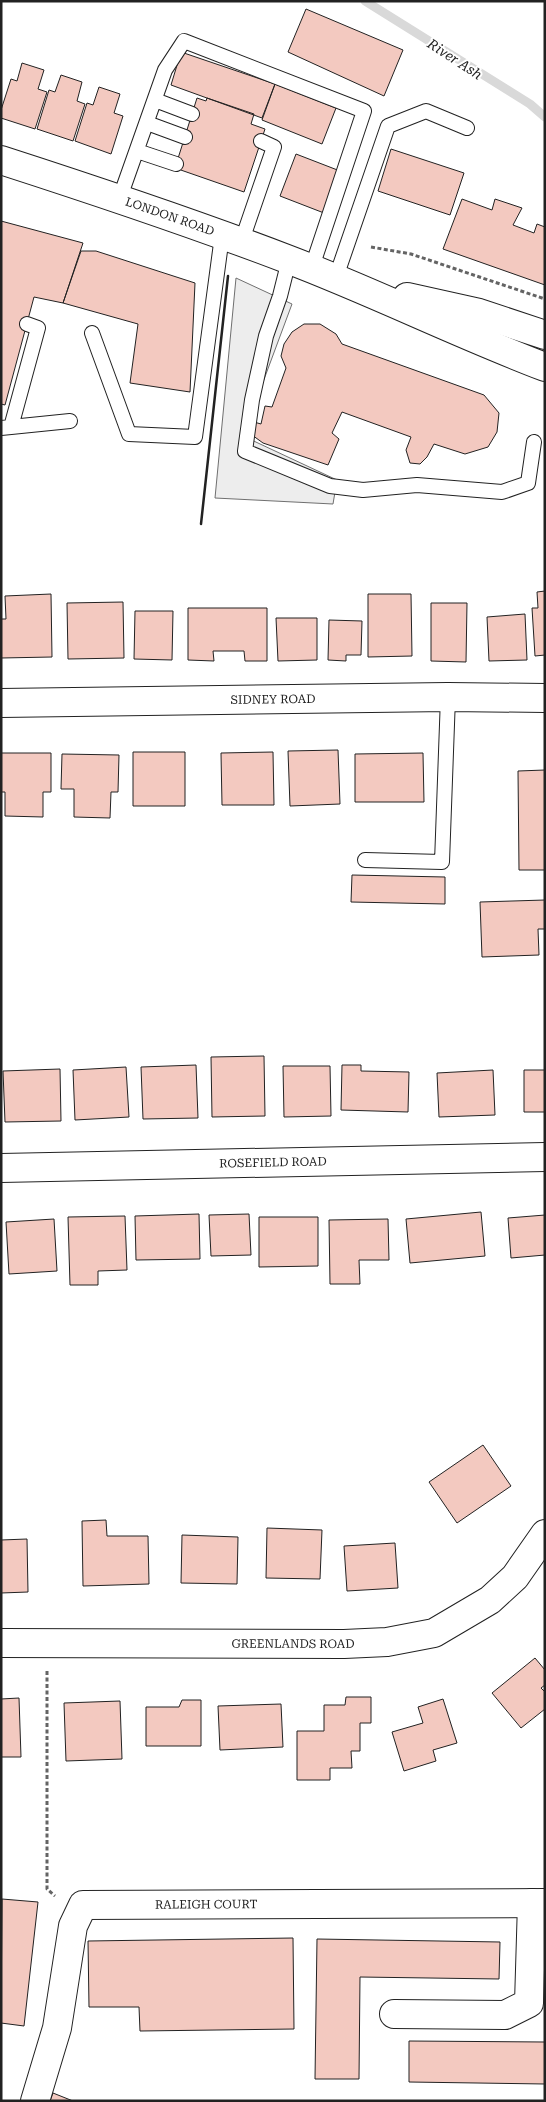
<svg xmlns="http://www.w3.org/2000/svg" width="546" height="2102" viewBox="0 0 546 2102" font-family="'Roboto Serif',serif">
<rect width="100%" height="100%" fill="#fff"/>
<path fill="#ededed" stroke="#6f6f6f" d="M236,278L292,304L243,436L337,480L333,504L215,498Z"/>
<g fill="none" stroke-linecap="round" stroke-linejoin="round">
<path stroke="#d9d9d9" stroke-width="9" d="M365,1L530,104L545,117"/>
</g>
<path fill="#f3c9c0" stroke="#222" d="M306,9L403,50L384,96L288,52Z
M181,52L275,84L262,118L171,85Z
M22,63L44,70L38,89L47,92L35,129L1,118V110L11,79L17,81Z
M61,75L82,82L77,101L85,104L73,141L37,129L49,90L55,92Z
M275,84L336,108L322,144L262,120Z
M99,87L120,94L114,113L123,116L111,154L75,141L87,103L93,105Z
M197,98L206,101L207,98L254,114L251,124L265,129L244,192L175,168Z
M391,149L464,173L450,215L378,191Z
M296,154L340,171L324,213L280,196Z
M462,199L492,210L495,199L522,208L513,225L534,233L537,224L545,227V285L443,249Z
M1,221L83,243L63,303L34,297L5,405L1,404Z
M81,251H96L195,283L190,392L130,383L138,324L63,303Z
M304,324H320L336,334L342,344L484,395L499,413L497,432L488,447L465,454L434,444L427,457L420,464L410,463L406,450L411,437L342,412L332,433L339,439L328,465L263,443L252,435L254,422L261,424L265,406L272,407L286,368L281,356L284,344L292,332Z
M545,591V655L535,656L532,608H538L537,592Z
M51,594L52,657L1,658V619H6L5,596Z
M368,594H411L412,656L368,657Z
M123,602L124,658L68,659L67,603Z
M431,603H467L466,662L431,661Z
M188,608H267V661H245L244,651H213L214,661L188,660Z
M135,611H173L172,660L134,659Z
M525,614L527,660L489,661L487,617Z
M276,618H317V660L278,661Z
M329,620L362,621L361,655H346V661L328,660Z
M338,750L340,804L290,806L288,751Z
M133,752H185V806H133Z
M273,752L274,805H222L221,753Z
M1,753H51V792H43V817L5,816V792H1Z
M423,753L424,802H355V754Z
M62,754L119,755L118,792H111L110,818L74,817V789H61Z
M545,770V870H519L518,771Z
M352,875L445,877V904L351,902Z
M545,900V929H538L539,955L482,957L480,902Z
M264,1056L265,1116L212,1117L211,1057Z
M196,1065L198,1118L143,1119L141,1067Z
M342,1065H361V1071L409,1072L408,1112L341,1110Z
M283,1066H330L331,1116L284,1117Z
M126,1067L129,1117L75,1120L73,1070Z
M60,1069L61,1121L5,1122L3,1071Z
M493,1070L495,1115L439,1117L437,1073Z
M524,1070H545V1112H524Z
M481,1212L485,1256L410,1263L406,1219Z
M199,1214L200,1259L136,1260L135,1216Z
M249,1214L251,1255L211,1256L209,1215Z
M545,1215V1255L511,1258L508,1218Z
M125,1216L127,1270L98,1271V1285H70L68,1217Z
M259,1217H318V1266L259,1267Z
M54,1219L57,1271L9,1274L6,1222Z
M388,1219L389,1260H359L360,1284H330L329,1220Z
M483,1445L511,1486L457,1523L429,1482Z
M106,1520L107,1536H148L149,1584L83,1586L82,1521Z
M267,1528L322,1530L320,1579L266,1578Z
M182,1535L238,1537L237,1584L181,1583Z
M27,1539L28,1592L1,1593V1540Z
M395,1543L398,1588L347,1591L344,1546Z
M535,1658L545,1670V1685L541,1688L545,1692V1709L521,1728L492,1693Z
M346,1697H371V1723H360V1751H351L352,1768H330V1780H297V1731H324V1705H345Z
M19,1698L21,1757H1V1699Z
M443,1699L457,1743L433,1750L436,1761L404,1771L392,1732L423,1723L418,1707Z
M182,1700H201V1746H146V1707H179Z
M120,1701L122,1759L66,1761L64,1703Z
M281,1704L283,1747L220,1750L218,1706Z
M2,1899L38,1902L24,2026L1,2023Z
M293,1938L294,2029L140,2031L139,2007H89L88,1941Z
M317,1939L500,1942L499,1979L360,1977L359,2079H315Z
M409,2041L545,2042V2084L409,2082Z
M53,2093L73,2101H50Z"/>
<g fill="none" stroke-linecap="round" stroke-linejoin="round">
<g stroke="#222" stroke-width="16">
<path id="service" d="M155,100L192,114
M147,123L185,137
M137,151L176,164
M119,200L165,70L184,41L364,111L311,270
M241,243L274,147L261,141
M289,260L280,296L266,336L252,400L245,451L330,486L363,490L417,485L502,492L528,483L534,442
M335,280L388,126L426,111L467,128
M92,333L129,434L195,437L222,236
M11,427L70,421
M1,428L11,427L38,328L27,324
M365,860L442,862L448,697"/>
</g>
<g stroke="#222" stroke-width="30">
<g id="minor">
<path id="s1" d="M1,703L448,697L545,698"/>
<path id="s2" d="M1,1168L545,1157"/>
<path id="s3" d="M1,1643L344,1644L387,1642L434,1633L490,1600L515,1577L545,1534"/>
<path d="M394,2014L505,2015L529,2003L532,1903"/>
<path id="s4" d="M35,2101L57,2028L73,1926L83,1905L545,1903"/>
</g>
</g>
<g stroke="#222" stroke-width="30">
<g id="primary">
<path id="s5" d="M1,160C97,191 193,223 287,259C374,292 458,334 545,367"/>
<path d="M407,297L479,313L545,335"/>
</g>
</g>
<path stroke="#646464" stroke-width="3" stroke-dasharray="4 2.5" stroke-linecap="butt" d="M371,247L411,254L545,299
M47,1671V1889L55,1896"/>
<use href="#service" stroke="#fff" stroke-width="14"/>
<use href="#minor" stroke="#fff" stroke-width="28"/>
<use href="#primary" stroke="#fff" stroke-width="28"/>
<path stroke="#222" stroke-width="2.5" d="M201,524L228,276"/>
</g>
<g text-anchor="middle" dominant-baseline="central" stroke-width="4" stroke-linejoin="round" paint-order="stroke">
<g font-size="12" fill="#222" stroke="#fff">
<text stroke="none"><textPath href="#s5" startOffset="178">LONDON ROAD</textPath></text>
<text stroke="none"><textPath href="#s1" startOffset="272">SIDNEY ROAD</textPath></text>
<text stroke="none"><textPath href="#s2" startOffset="272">ROSEFIELD ROAD</textPath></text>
<text stroke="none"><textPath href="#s3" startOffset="292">GREENLANDS ROAD</textPath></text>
<text stroke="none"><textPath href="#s4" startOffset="326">RALEIGH COURT</textPath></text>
</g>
<g font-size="14" font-style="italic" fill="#222" stroke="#fff">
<text transform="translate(455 59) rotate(33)">River Ash</text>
</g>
</g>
<rect width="546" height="2102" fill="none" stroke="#222222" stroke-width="5"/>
</svg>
